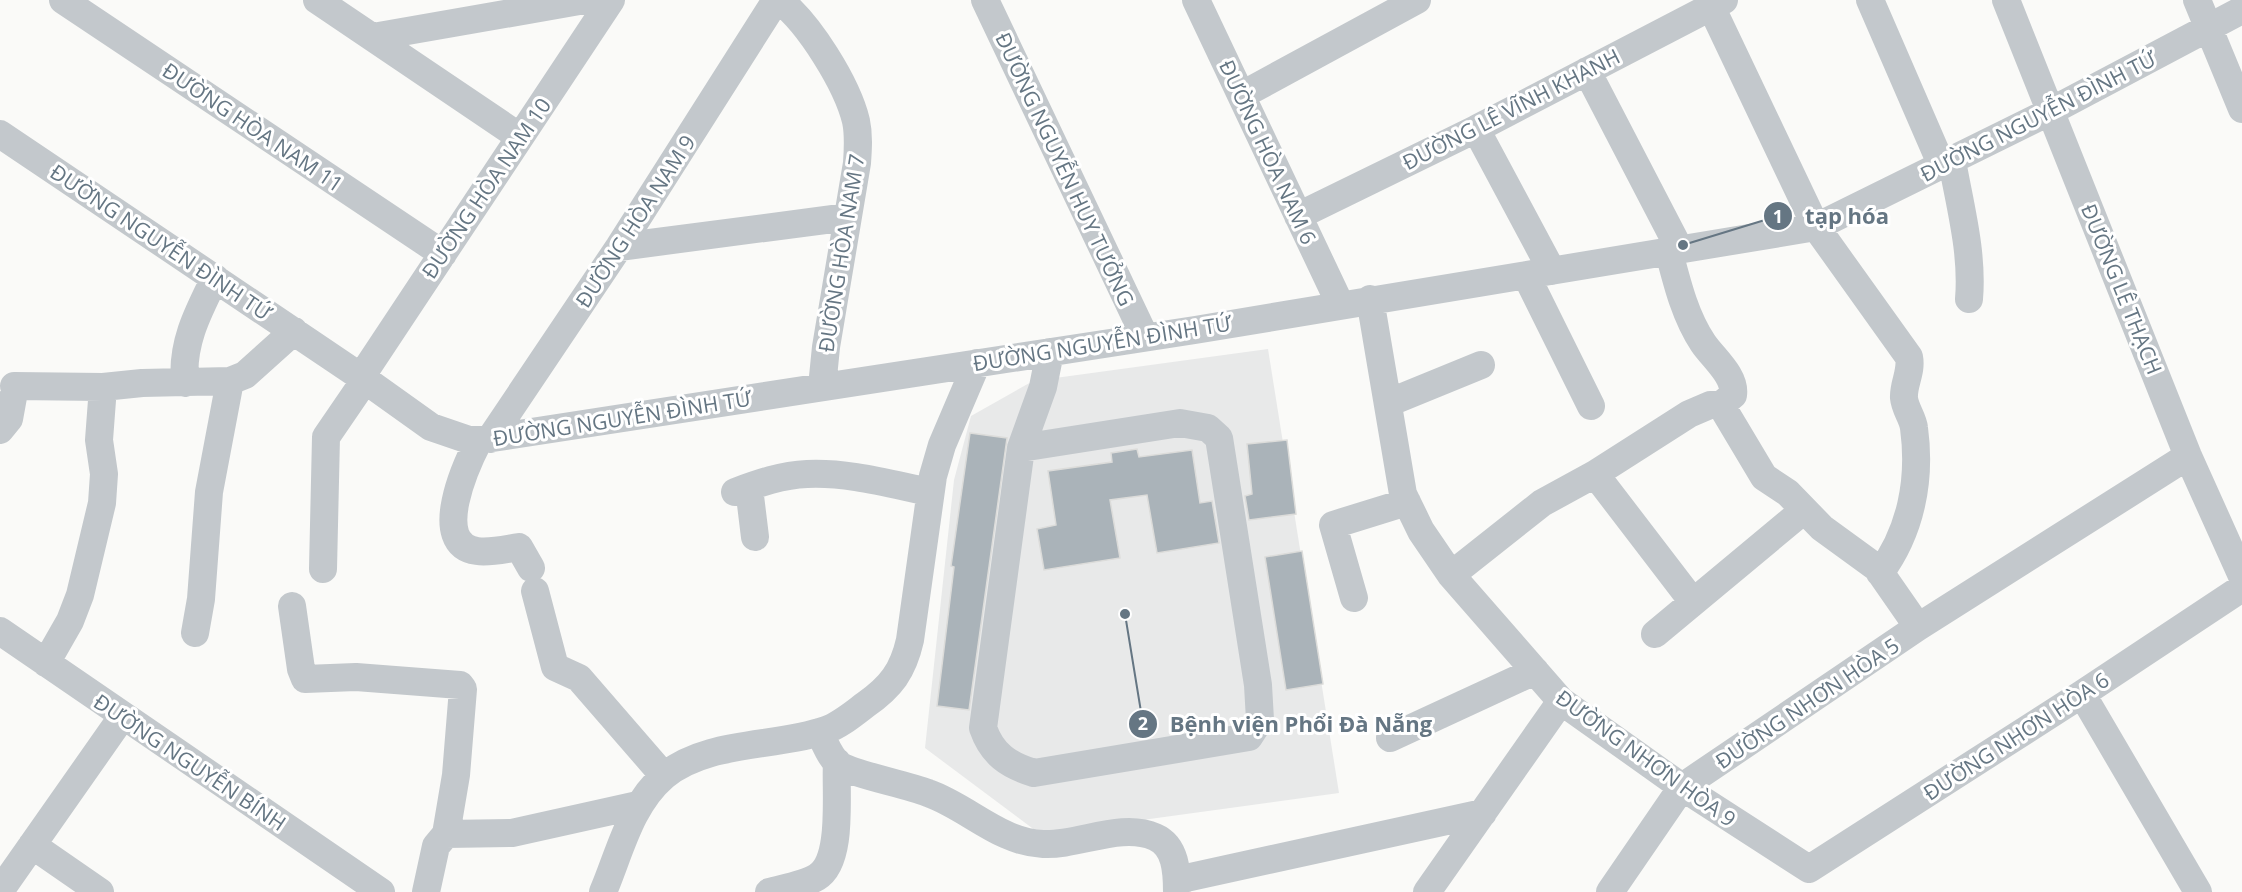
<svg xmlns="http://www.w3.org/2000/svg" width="2242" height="892" viewBox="0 0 2242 892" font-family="'Open Sans',sans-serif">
<rect width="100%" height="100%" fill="#fafaf8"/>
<path fill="#e8e9e9" d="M1268,349L1339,793L1040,834L925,748L954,480L971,416L1033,381Z"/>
<path fill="#aab3b9" stroke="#dcdcda" stroke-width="1.5" d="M970,433L1007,438L969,710L937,706L954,567L951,566Z
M1287,440L1296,514L1249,520L1245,496L1252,494L1247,444Z
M1137,449L1139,457L1192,450L1200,503L1212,501L1219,543L1157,553L1147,495L1110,500L1120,558L1044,570L1037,529L1056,525L1048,471L1112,462L1111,453Z
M1302,551L1323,684L1286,690L1265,557Z"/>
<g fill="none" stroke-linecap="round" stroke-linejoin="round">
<path stroke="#c3c8cc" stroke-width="28" d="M63,0L443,254
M317,0L520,137
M779,0C809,23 847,84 856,121C859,135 858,149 857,163L826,347L822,387
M985,0L1145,337
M1196,0L1340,304
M1708,0L1816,227L1909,357C1912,372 1903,384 1904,398C1905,409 1913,418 1914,428C1921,480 1911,531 1880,573
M1870,0L1942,166
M2006,0L2188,456L2242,576
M2197,0L2242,109
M373,37L585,0
M1587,71L1680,250
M1242,95L1417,0
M1476,129L1552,271
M0,134L361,377L431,427L469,440H479L1195,330L1816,227L2051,111L2242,10
M1952,161C1960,206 1973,253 1969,299
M1298,216L1476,129L1724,0
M619,247L848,217
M1669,252C1677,283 1685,316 1703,343C1713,358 1736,376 1733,395L1721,405
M1526,275L1591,406
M1370,299L1403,494L1421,531L1451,575L1561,701L1682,787L1809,869
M361,377L611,0
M185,383C181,344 198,312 215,278
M14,386L103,387L142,383L230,381L245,375L294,331
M1388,403L1481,365
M1721,405L1764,477L1788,493L1822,528L1877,568L1918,627
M0,430L9,419L13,397
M490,439L619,247L776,0
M479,440C467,463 429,544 477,551C490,553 506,549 519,547L531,568
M1021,448L1180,423L1208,428L1219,438L1258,685L1260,720L1249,737L1034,773C1008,765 992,754 983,728L1021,448L1043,387L1050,352
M1595,474L1693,602
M746,488L750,496L755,537
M735,492C759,483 782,475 807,474C848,472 890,484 930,492
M323,569L326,437L365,380
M1451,575L1542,503L1595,474L1689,414L1710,405H1721
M535,591L555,667L579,678L664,776
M1354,598L1333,525L1407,502
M292,606L301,669L305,679L356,677L460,685L463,689L456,775L446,834
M0,631L381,892
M195,633L201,599L209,492L230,381
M1655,634L1804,510
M46,663L70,621L80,595L102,503L104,474L99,440L103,387
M2082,694L2198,892
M819,732C825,742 830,759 841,766C859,776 906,784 928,793C968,807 999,842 1043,844C1078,846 1121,822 1155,837C1176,846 1177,872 1177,892
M1390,738L1535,671
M32,845L100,892
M1809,869L2082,694L2242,588
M1177,880L1483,813
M0,891L122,717
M426,892L436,846L446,834L512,833L638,805
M603,892C620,852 630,805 664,776C708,740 775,748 826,730C840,725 853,714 865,705C891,687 903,671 910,640L933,476L942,445L977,363
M769,892C784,888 804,885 817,877C844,861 835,791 837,762
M1427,892L1561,701
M1610,892L1682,787L1918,627L2188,456"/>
</g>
<g text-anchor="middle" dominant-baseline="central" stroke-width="6" stroke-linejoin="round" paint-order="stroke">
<g font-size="21" fill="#657683" stroke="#fff">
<text transform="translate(1511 109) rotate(-27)">ĐƯỜNG LÊ VĨNH KHANH</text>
<text transform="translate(2038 116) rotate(-27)">ĐƯỜNG NGUYỄN ĐÌNH TỨ</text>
<text transform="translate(253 127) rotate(34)">ĐƯỜNG HÒA NAM 11</text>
<text transform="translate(1268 152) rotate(65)">ĐƯỜNG HÒA NAM 6</text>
<text transform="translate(1065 169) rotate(65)">ĐƯỜNG NGUYỄN HUY TƯỞNG</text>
<text transform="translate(486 188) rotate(-56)">ĐƯỜNG HÒA NAM 10</text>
<text transform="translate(635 221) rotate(-57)">ĐƯỜNG HÒA NAM 9</text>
<text transform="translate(161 242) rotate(34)">ĐƯỜNG NGUYỄN ĐÌNH TỨ</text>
<text transform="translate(841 253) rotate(-81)">ĐƯỜNG HÒA NAM 7</text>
<text transform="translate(2122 289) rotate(68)">ĐƯỜNG LÊ THẠCH</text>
<text transform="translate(1102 343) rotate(-9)">ĐƯỜNG NGUYỄN ĐÌNH TỨ</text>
<text transform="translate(622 418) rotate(-9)">ĐƯỜNG NGUYỄN ĐÌNH TỨ</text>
<text transform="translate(1807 703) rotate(-34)">ĐƯỜNG NHƠN HÒA 5</text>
<text transform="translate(2016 736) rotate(-33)">ĐƯỜNG NHƠN HÒA 6</text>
<text transform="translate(1646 758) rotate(36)">ĐƯỜNG NHƠN HÒA 9</text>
<text transform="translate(190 762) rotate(34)">ĐƯỜNG NGUYỄN BÍNH</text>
</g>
</g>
<path fill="none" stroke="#657683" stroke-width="2" d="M1683 245L1778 216M1125 614L1143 724"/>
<g fill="#657683" stroke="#fff" stroke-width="2">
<circle cx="1683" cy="245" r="6"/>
<circle cx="1125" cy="614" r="6"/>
<circle cx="1778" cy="216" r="15"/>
<circle cx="1143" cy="724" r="15"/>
</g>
<g font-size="18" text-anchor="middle" font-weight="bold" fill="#fff">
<text x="1778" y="223">1</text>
<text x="1143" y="730">2</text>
</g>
<g font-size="22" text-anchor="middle" font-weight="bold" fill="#657683" stroke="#fff" stroke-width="6" stroke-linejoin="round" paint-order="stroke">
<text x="1847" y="224">tạp hóa</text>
<text x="1301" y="732">Bệnh viện Phổi Đà Nẵng</text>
</g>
</svg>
